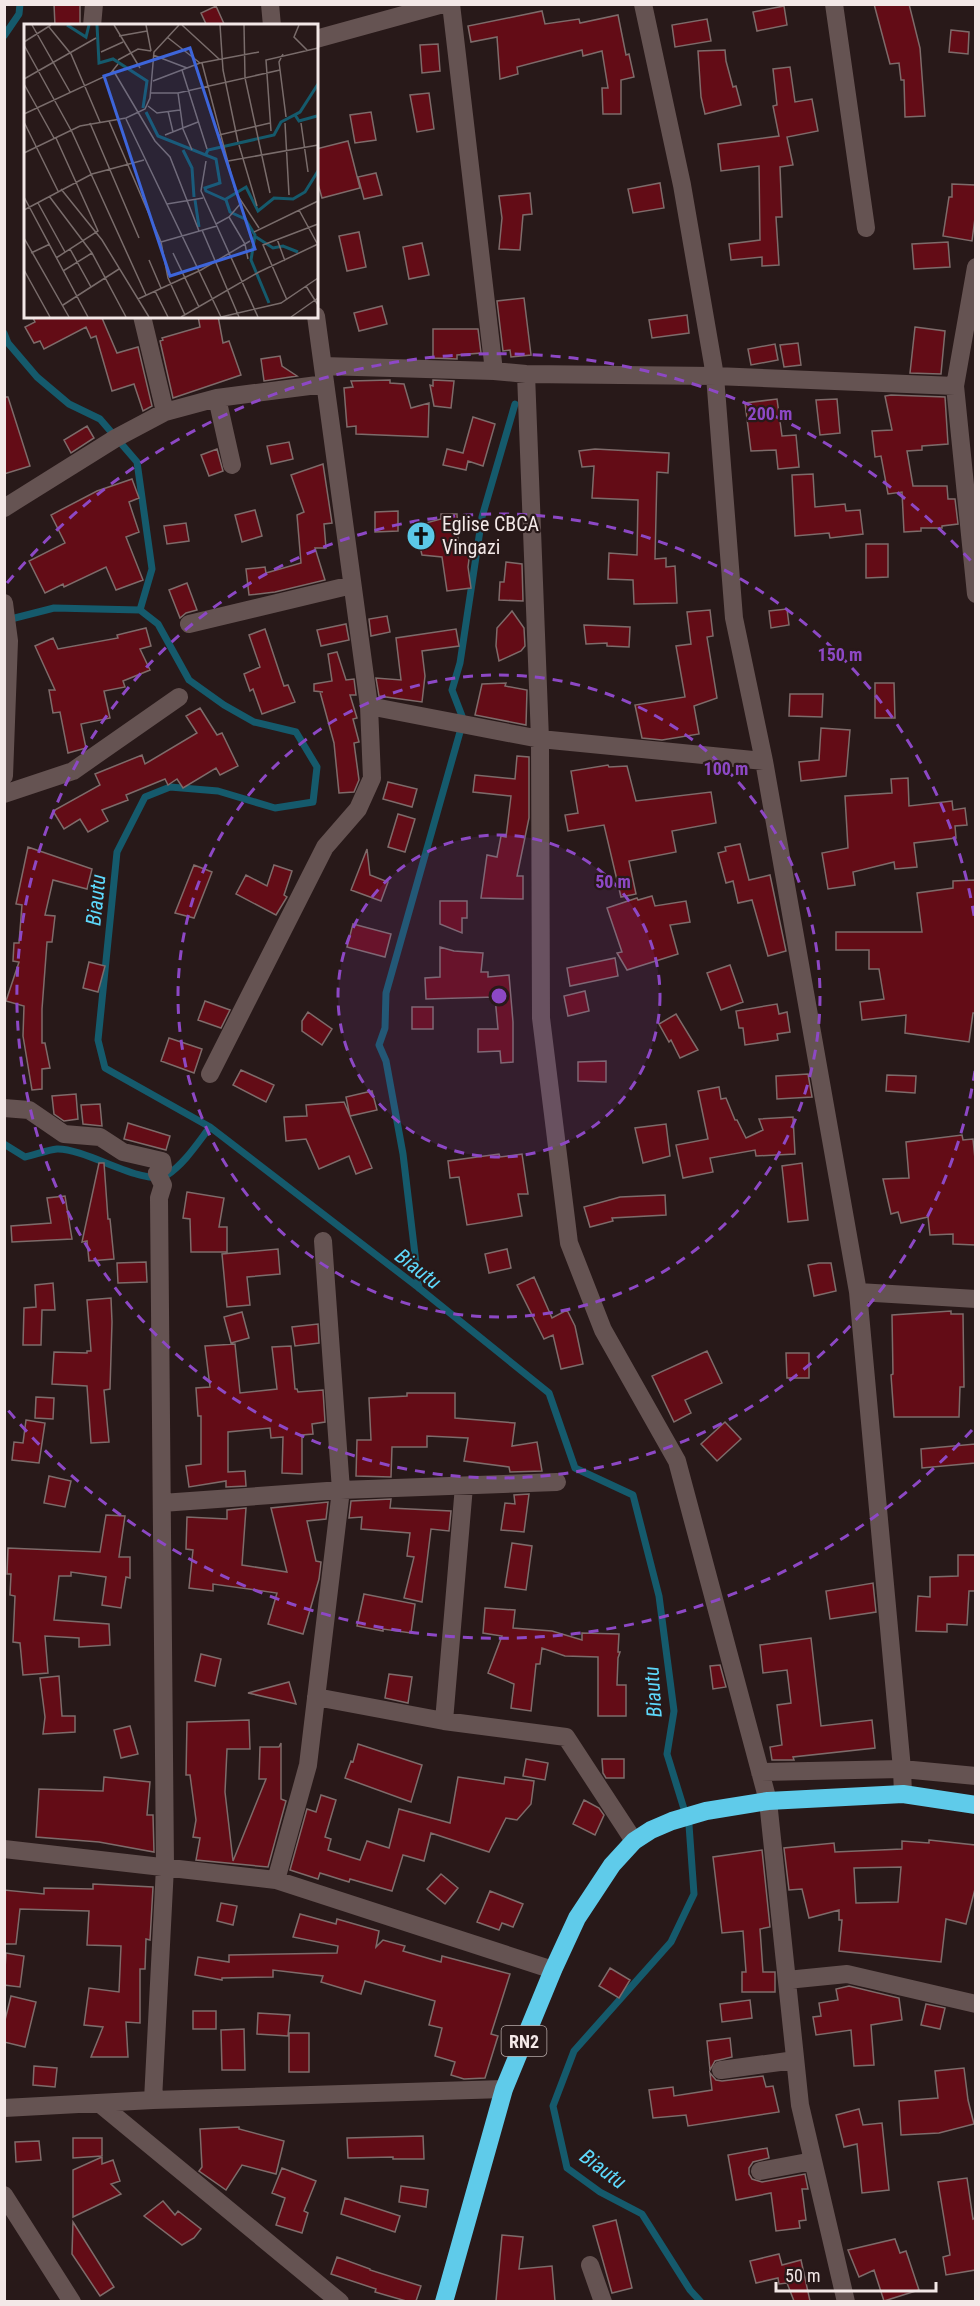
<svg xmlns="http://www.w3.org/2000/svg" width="980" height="2306" viewBox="0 0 980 2306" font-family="'Roboto Condensed',sans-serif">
<rect width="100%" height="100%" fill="#281919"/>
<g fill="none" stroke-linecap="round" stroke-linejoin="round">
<path stroke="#155a6c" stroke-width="7" d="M4,36L19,14L20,4
M4,333L8,343L37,377L69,404L100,419L137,462L152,569L140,610
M7,620L54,608L140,610L158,624L189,680L224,705L254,722L296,732L317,767L313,802L275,808L218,791L170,787L145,797L117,852L98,1040L105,1068L210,1127L419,1288L549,1393L575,1468L633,1495L659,1596L674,1711L667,1754L689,1825L694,1894L671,1942L574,2051L553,2106L567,2168L600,2192L642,2214L690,2290L701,2302
M462,716L452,690L460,663L482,517L515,404
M4,1144L25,1157C35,1155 47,1150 57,1149C86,1148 146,1188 167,1175C184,1164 197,1144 210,1127
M419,1288L403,1154L386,1061L379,1045L385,1028L386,993L460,732"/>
</g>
<path fill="#630c16" stroke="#7e6b6a" stroke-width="1.5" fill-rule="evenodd" d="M54,4H80V26H55Z
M874,4H909L920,48L925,116L905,117L904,80H901L899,63L890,64Z
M216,6L225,26H207L201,13Z
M784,6L787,25L757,31L753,12Z
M542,11L545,24L579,19L580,23L618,15L626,55L629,54L634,77L621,80V114H603L602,88H608L602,51L583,56L582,50L517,67L518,74L500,79L497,37L471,42L468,26Z
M707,19L711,41L675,47L672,25Z
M951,30L969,32L968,54L949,52Z
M438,44L440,71L422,73L420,45Z
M725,50L726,61L733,87L736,86L741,105L705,114L701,97L698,51Z
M790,67L795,102L812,99L818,131L787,137L793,165L780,167L782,217H776L779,265L762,266V257L731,260L729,244L760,240L759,166L721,171L718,144L779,136L773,106L777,105L773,69Z
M429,93L434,129L417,132L410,95Z
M371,112L376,140L355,143L350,115Z
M348,141L360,188L322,198L316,177V149Z
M376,173L382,195L364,199L358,177Z
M660,183L664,208L633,213L628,189Z
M952,184L975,185V218L972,241L943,236L949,197H952Z
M530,193L532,214L523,215L520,250L499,249L502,218L499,196Z
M359,232L366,267L347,271L339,236Z
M948,242L950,267L914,269L912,244Z
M422,243L429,275L409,279L403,247Z
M524,298L531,355L511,357L510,350L503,351L497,301Z
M382,306L387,324L359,331L354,313Z
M687,315L689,333L652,338L649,320Z
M32,316H105L102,318L117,353L138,347L152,406L143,411L134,384L112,391L96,336L91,338L86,327L44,349L40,341L34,343L25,327L35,322Z
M198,316H218L223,343L229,341L241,375L173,398L160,341L163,340L162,338L200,327Z
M915,327L945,331L941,374L910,373Z
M433,329H478L481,353L457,355V359L433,358Z
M798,343L801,365L784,367L780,345Z
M775,344L778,360L751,365L748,349Z
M280,356L282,366L297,376L264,381L261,359Z
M390,380V383L404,384L411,408L429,403L428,437L356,434V426L347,427L344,388L353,387L351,381Z
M433,380L454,381L451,408L434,406L430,385L433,386Z
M891,395L945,397L948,444L922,446V450L907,451L913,486H947L948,499H955L958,524L942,526V528H921V531L904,532L902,492L888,494L881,456L875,457L872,431L892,430L885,396Z
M4,397H8L30,466L4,474Z
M777,399L782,436L796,435L799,467L778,469L776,450L751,451L745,403Z
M837,399L840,433L820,435L816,400Z
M473,417L495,424L483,466L468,461L466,470L443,465L447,449L463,453Z
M87,426L94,438L71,453L64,440Z
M289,442L293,459L271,464L267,446Z
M217,449L223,471L209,476L201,455Z
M595,449L669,453L668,473L657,472L655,559L666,558V567L675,566L677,603L634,604L633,580L608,579L609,553L637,555L638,500L592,498L594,466L582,467L579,451Z
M323,464L332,523L324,524L326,548H315L325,580L275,592L249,595L246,569L265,567L266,573L301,563L297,515L304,512L291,475Z
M813,474L815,507L845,504L846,511L860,510L863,534L830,538L829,533L795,536L792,475Z
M132,479L139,498L129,502L139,532L126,537L143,580L116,590L106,567L64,587L63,584L45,593L29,561L65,543L51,515L97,491Z
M255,510L262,536L242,542L235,515Z
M398,511V531L375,532V512Z
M441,514H457L458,542L471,544L468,567L471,588L447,591L442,557L422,555L415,526L441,519Z
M186,523L189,541L167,544L164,526Z
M866,544H888V577L866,578Z
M506,562L522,564L523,601L499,600L500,582H504Z
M187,583L197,610L186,613L180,618L169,590Z
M787,609L789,625L771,628L769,611Z
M710,610L713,636L707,637L717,698L694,706L699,734L662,740L642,738L635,705L685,697L676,646L691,644L687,612Z
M512,611L524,628L525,646L521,651L499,661L496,646L497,628Z
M387,616L390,632L371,636L369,619Z
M346,624L349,640L321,646L317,630Z
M584,625L630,627L629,647L607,646V643L586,644Z
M146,628L151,646L140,649L150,670L123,681L125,687L104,691L110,718L81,724L86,748L68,753L60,712L53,713L49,690H55L35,646L53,638L58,649L118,638L117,635Z
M265,629L284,686L288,685L295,702L262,714L253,689L250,691L244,674L260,667L249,635Z
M456,629L459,646L422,651L425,676L422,702L379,696L376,678L401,680L396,638Z
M337,652L346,680L354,679L356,695H350L357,718L353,719L359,742L354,743L359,780L354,792L339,793L334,743L320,692H323L314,691V684L332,681L328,654Z
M506,683L505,686L527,690L526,725L475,715L482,684Z
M875,683H894L895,718H875Z
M790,694H823L822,717L789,716Z
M200,708L217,735L222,733L238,766L220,775L216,768L183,788L177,779L168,785L165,779L126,795L128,800L102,810L108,821L88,832L80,819L64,829L53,811L100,785L95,774L142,755L145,764L197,733L186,716Z
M821,728L850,730L846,776L801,781L799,762L819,760Z
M517,756L529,757V818L517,876H523V899L481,898L487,855L497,857L501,836L506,837L511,796L473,792L475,775L515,779Z
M608,765L609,767L627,766L636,801L711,792L716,823L672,831L676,852L629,861L636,894L621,897L604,825L568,831L565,815L578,813L571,771Z
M908,778L909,806L952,801L953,810L965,808L967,825L955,826L956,838L914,843L917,867L895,869L894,862L853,872L855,885L828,889L822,853L848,848L845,796L892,793L891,779Z
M388,782L417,789L412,807L383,799Z
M398,814L415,819L405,852L388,847Z
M740,844L749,880L770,875L786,951L768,956L752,900L738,903L733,881L726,883L718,853L726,851L725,847Z
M28,847L92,869L87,889L53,880L45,915L55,916L52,942H47L42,1009V1043H45L50,1068L42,1069V1089L32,1090L23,1036L24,1006L6,1001L19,962L13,961L14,943H19L22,905L16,904Z
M367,849L370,875L388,882L381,901L351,890Z
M194,865L212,872L194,918L175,913Z
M274,865L292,871L284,895L287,897L276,915L236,894L246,875L267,886Z
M975,880V1013H973L969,1042L905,1033L906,1015L862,1020L860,1002L884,999L879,969H869V950H836V932H922L917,893L953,888V881Z
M652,896L655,906L686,901L690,922L670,925L678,954L627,970L617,953L622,952L607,908L637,898L638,900Z
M440,901H467V918H462V933L440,924Z
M353,924L391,934L385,957L347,947Z
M440,947L454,951L483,953L481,972H488V977L509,975L513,1022V1062L501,1063L500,1051L478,1052V1029H498L495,997L426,999L425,978L440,977Z
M615,958L618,976L570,986L567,968Z
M89,962L105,966L98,992L83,988Z
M730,965L743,1002L721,1010L707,973Z
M585,991L589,1011L568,1016L564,996Z
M205,1001L230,1010L221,1028L198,1020Z
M777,1004L779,1014L787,1012L790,1032L777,1034L778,1040L745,1045L743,1028H739L736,1011Z
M412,1007H433V1029H412Z
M308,1012L332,1029L322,1045L302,1031V1021Z
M676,1014L698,1050L680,1058L671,1040L669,1042L659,1024Z
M169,1038L202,1049L194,1073L161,1061Z
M606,1061V1082L578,1081V1062Z
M241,1070L274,1085L266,1102L233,1085Z
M808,1074L812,1097L777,1099L776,1076Z
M887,1075L916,1076L915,1093L886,1091Z
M719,1087L721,1099L726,1098L735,1120H737L746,1138L763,1130L759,1119L793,1117L795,1154L756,1156L755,1150L710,1158L713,1172L683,1178L676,1145L708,1139L698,1091Z
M372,1091L377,1110L350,1116L346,1097Z
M76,1094L78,1119L64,1121L54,1114L52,1096Z
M344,1102L372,1168L356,1174L349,1156L319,1169L306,1139L286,1141L284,1117L307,1116L306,1105Z
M100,1104L102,1126L83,1124L81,1105Z
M128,1123L170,1136L166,1150L124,1139Z
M666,1124L670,1156L643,1163L635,1128Z
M962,1135L963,1140L973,1139L975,1159V1245L953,1244V1234L930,1235L928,1217L901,1223L898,1212L891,1214L883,1179L909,1178L906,1142Z
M499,1154L500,1157L522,1154L528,1194H518L522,1216L467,1225L459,1177L450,1178L448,1161Z
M99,1163H104L108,1219H110L114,1259L89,1261L87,1241L82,1242Z
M802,1163L808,1220L788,1222L782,1166Z
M187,1192L224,1198L219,1227H227V1252H191L190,1219L183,1218Z
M665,1195L666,1215L612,1218L613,1221L590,1227L584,1207L620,1197Z
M65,1196L72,1239L12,1242L11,1226L51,1223L47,1198Z
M278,1249L280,1274L247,1277L250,1305L227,1307L222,1254Z
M507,1249L511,1268L489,1273L485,1254Z
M146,1262L147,1282L118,1283L117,1263Z
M819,1263H831L836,1291L814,1296L808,1265Z
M534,1277L552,1318L567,1310L575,1326L583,1364L561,1369L553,1335L544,1339L517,1285Z
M53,1283L55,1310H42L41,1345H23L24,1308L36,1307L35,1285Z
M111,1298L112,1322L110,1389L104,1390L109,1442L91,1443L87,1386L52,1384L54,1352L87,1353V1351H91L87,1300Z
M951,1311V1314H963L964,1387H960L959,1417H894L891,1375L893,1374L892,1315Z
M242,1312L249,1338L231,1343L224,1317Z
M318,1324L319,1343L295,1346L292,1327Z
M235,1344L240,1393L277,1389L272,1347L291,1346L295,1389H297L298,1392L323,1390L325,1422L312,1424L313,1434L302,1435V1474L282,1473L283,1437L271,1438L270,1428L228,1432V1472L245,1471L246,1486L226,1487V1481L189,1487L186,1466L201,1464V1416H198L196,1388L210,1387L205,1346Z
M707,1351L722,1383L685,1400L691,1413L674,1422L652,1376Z
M786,1353H809V1378H787Z
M407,1393H455V1418L515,1423L512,1446L537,1442L542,1471L510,1472L509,1467L464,1461L468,1438L427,1436V1447H392L391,1477L356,1476L357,1440H371L369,1398L407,1396Z
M36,1397L54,1398L53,1419L35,1418Z
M26,1420L45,1423L39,1463L12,1460L14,1442L23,1443Z
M725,1422L741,1439L717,1461L701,1444Z
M975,1444V1463L922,1468L921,1449Z
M49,1476L71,1481L65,1507L44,1503Z
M529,1494L524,1532L501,1530L505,1503L515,1504L514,1495Z
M391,1499L390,1508L451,1511L449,1531L431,1529L422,1602L404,1598L414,1557L407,1556L410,1533L361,1529L362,1517L349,1518L351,1501Z
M328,1502L326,1519L307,1521L316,1561L321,1562L319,1579L303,1634L268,1624L277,1593L213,1584V1591L189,1588L193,1550L186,1549L187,1517L227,1519V1510L246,1508L242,1565L287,1572L271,1508Z
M106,1515L125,1516L119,1557H130V1578L126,1577L121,1608L102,1605L106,1577L71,1572V1576H59L54,1620L109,1624L110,1645L79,1647V1638L45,1636L48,1673L23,1675L20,1643L13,1642L15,1596L10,1595L11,1574H7L8,1548L100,1552Z
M512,1543L532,1546L526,1590L505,1587Z
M958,1555H975V1591H969L967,1625L947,1624V1632L916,1631L918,1596L930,1597V1577L958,1576Z
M873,1583L876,1612L830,1619L826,1591Z
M364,1594L415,1604L411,1633L383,1629V1631L357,1626Z
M485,1608L515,1610L513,1628L552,1631L582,1640V1633L619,1634L618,1652H620L618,1658L617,1685H626V1716H598V1657L565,1656L542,1648L540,1664H536L531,1711L511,1708L514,1684L488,1673L502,1636L483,1633Z
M811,1638L821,1726L872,1720L875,1748L793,1757L794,1760H772L770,1747L782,1745L777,1705L791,1703L787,1670L763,1673L760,1645Z
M201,1654L221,1659L215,1686L195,1681Z
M720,1665L726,1687L713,1689L710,1666Z
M389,1674L412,1677L408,1703L385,1698Z
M59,1676L62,1716H75V1732L43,1734L45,1717L40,1678Z
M289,1682L296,1704L248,1693Z
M249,1720L250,1749H227L225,1792L233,1861L266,1779H259L260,1747H279L281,1743V1799L286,1801L268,1867L196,1860L200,1838L193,1837L196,1820L190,1775H186L187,1722Z
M130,1726L138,1754L121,1758L114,1730Z
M358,1744L422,1765L411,1802L345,1778L351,1761L353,1762Z
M526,1759L548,1763L545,1780L523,1776Z
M602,1759H624V1778H606L603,1773Z
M104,1777L150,1782L147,1815H153L154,1852L99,1842L36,1837L39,1789L103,1791Z
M458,1777L504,1784L505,1777L534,1781L531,1804L517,1820L506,1818L489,1852L431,1833L424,1861L403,1855L392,1891L350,1879L349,1882L320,1873L318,1879L290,1870L307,1809L316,1812L321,1795L336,1800L325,1837L331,1839L328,1850L360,1860L367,1841L389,1848L399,1809L450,1823Z
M584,1800L599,1808L604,1815L595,1835L573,1824Z
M929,1840L975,1845V1889L966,1924L946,1919L941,1962L839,1951L842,1920H839V1910L809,1918L802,1889L789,1890L784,1848L834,1843L835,1852L902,1849V1841L929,1843ZM901,1867L898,1902L856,1903L854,1868Z
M762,1850L770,1927L760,1929L763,1972H775V1992H742V1972H746L743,1931L722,1933L713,1857Z
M441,1874L458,1888L445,1904L427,1889Z
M93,1884L153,1887L150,1940L146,1939L145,1969H140V2023L126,2022L128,2057H91L103,2027L84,2025L89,1988L119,1992L121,1946L87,1945L89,1911L20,1909L16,1944H4V1890L44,1894V1888L93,1889Z
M490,1891L523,1904L513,1927L502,1923L499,1930L477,1922Z
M221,1903L237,1906L233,1925L217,1921Z
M300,1914L336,1924L337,1919L379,1931L376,1947L383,1940L405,1946L403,1951L441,1962L442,1956L510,1974L491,2034L498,2036L485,2078L464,2079L451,2075L455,2062L435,2056L442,2028L429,2025L435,2001L365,1981L361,1994L321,1982L323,1976L273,1970V1977L222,1978V1980L195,1975L198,1957L229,1962V1955L337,1953L338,1946L293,1937Z
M6,1953L24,1956L20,1987L4,1985Z
M610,1968L630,1980L619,1998L599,1986Z
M849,1986L899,1998L902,2020L871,2025L874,2065L854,2066L851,2030L816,2035L813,2017L821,2016L819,2003L838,2000L836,1989Z
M11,1996L36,2002L25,2047L4,2042V2024Z
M750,2000L752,2018L722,2022L720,2004Z
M926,2004L945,2008L940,2029L921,2025Z
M193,2011H216V2029H193Z
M258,2013L290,2015L288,2036L257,2034Z
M244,2029L245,2070H222L221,2030Z
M289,2033H309V2072H289Z
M730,2038L732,2057L715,2061L710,2070L707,2041Z
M34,2066L57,2068L55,2087L33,2085Z
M964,2068L968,2100L974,2124L939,2133L901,2135L899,2101L938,2098L935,2071Z
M710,2073L716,2080L722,2081L763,2076L766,2087L773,2086L779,2112L688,2126L686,2115L653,2118L649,2090L673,2087L674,2096L712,2090Z
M859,2109L863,2125L882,2123L889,2190L862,2193L857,2144L844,2147L836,2115Z
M239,2127V2129L284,2141L276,2174L242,2165L226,2190L199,2171L202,2167L200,2129Z
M423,2136L424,2159H393V2157L348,2158L347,2138Z
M73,2138H102V2156L73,2158Z
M39,2141L41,2160L16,2162L15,2142Z
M767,2148L769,2158L753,2162L749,2168V2174L752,2179L762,2182L805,2174L808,2189H802L806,2220L799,2221L800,2228L776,2231L771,2193L736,2200L728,2155Z
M102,2157V2164L113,2160L120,2181L111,2184L121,2194L73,2217V2170Z
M282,2168L316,2181L304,2211L308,2213L302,2233L276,2225L285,2198L272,2193Z
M967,2178L973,2219L975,2218V2270L946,2275L943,2257L950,2255L938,2182Z
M401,2186L428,2190L426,2207L399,2202Z
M345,2198L400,2216L395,2232L341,2214Z
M163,2201L175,2215L178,2211L201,2229L194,2238L182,2245L144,2216Z
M616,2220L632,2288L612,2293L593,2226Z
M73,2222L114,2287L100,2296L72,2254Z
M502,2235L523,2237L519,2269L552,2266L555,2301H496Z
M895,2239L900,2253L906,2251L919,2290L884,2301L874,2270L859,2277L848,2250Z
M779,2254L782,2265L801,2260L810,2301H794L787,2283L779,2284L778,2278L756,2283L750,2261Z
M337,2257L370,2269V2270L421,2286L416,2301H406L375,2292L376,2289L331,2274Z"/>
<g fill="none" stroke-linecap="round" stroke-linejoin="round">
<path stroke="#655352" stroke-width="18" d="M270,4L272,26
M451,4L494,371
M643,4L682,185L715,376L734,618L764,761L858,1292L902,1769L903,1794
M834,4L866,228
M92,26L94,4
M316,39L443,4
M976,267L955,386L976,594
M142,316L165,412
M323,366L494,371L526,374L715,376L955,386
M526,374L540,739L541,1018L569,1243L603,1330L677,1461L768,1801L800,2105L846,2302
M217,398L232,465
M4,508L116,438L165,412L217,398L325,384
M4,603L9,641L4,776
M189,624L352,585
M369,706L540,739L764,761
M4,794L73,771L179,697
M210,1074L325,847L358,809L372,778L369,706L316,316
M4,1108L29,1110L64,1134L100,1137L123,1152L162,1161L163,1167L157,1173L163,1185L159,1198L165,1867L153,2100
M858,1292L976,1299
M162,1503L341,1490L557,1482
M316,1697L444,1721L566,1737L634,1841
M444,1721L464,1486
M760,1772L902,1769L976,1776
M4,1849L276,1880L553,1970
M276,1880L308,1765L341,1490L323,1241
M787,1980L847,1974L976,2004
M721,2070L795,2060
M99,2103L340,2302
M4,2108L153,2100L504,2089
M760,2171L813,2161
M4,2195L72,2302
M590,2265L603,2302"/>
<path stroke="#5fcbea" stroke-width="18" d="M444,2302L504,2089L553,1970L577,1918L612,1865L634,1841L651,1830L672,1821L706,1811L768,1801L903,1794L976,1805"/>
</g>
<circle cx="499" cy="996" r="161" fill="#8d48c5" fill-opacity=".12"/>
<g fill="none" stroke="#8d48c5" stroke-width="3" stroke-dasharray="10 8">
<circle cx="499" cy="996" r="161"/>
<circle cx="499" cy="996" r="321"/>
<path d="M975 1071A482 482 0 1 1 975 921"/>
<path d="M972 1430A642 642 0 0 1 7 1409M7 583A642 642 0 0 1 972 562"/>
</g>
<defs>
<g id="church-disc" transform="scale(1.5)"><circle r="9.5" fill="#5bc8e7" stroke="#281919"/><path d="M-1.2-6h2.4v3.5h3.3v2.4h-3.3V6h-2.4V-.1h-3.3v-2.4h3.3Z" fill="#111"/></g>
</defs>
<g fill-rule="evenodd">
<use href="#church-disc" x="421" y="536"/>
</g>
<g text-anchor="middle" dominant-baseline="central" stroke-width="4.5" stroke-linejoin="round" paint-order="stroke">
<rect fill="#281919" stroke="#b6aaa9" stroke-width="1.5" x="501.5" y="2026" width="45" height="30" rx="4.5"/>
<g font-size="18" font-weight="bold" fill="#f3e8e7">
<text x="524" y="2041">RN2</text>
</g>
<g font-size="20" fill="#f3e8e7" stroke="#281919" text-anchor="start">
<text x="442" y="524">Eglise CBCA<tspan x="442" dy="23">Vingazi</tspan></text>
</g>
<g font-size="21" font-style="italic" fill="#5ed9fc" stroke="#281919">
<text transform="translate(96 900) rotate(-84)">Biautu</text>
<text transform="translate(418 1269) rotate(38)">Biautu</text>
<text transform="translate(653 1692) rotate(-94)">Biautu</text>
<text transform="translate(603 2169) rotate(37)">Biautu</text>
</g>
</g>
<g transform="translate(24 24)">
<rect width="294" height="294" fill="#281919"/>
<path fill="none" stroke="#155a6c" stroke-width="3" d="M43,1L62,13L65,1M73,1L75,39L89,35L123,57L119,84M122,88L134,112L192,135L196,159L181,164L182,167L202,176M271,91L275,97L293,92M159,126L168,144L170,173M181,132L184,126L250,111L257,98L276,88L294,60M202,175L222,163L234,187L250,174L269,175L281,168L294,147M171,176L175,203M202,176L206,188L221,195L231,211L227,236L245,279M232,213L249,224L259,222L274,228"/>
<path fill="none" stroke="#796c6b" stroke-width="1.5" d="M8,1L46,68M90,1L116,44M122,1L127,27M158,1L195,35M196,1L199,46L214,118M220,1L221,54L246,169M275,1L270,13L283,26M25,3L47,30L76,98M95,12L123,7M143,13L176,39M0,18L27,1M0,21L48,108L122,271M77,28L99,18M259,30L255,38L262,93M129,31L163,44M94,36L114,25L127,27M178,39L212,169L235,204M89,46L131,117L146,133L175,207M158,46L183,125M0,55L72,14M129,57L176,39L235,28M0,60L30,114M127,69H154L256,46M154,69L159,105L168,126M124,82L133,89L156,86M144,87L149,108M0,90L86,50L94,40M102,95L197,293M85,97L137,218L144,254L161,291M0,98L34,167M66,99L115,214M261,99L265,171M277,99L284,148M247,107L242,36L294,24M141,111L174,98M195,111L246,99M32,114L74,207L32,234M215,121L233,182M0,129L56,102L102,94L121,85L126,74L130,28L155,1M182,137L177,167L234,293M204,137L294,121M37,165L78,216L125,293M25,172L68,229L102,293M0,173L64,293M14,179L41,228M143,180L179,174M0,186L68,150L120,136M275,186L294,221M205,193L221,220L224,235M192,200L205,193L217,179M178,206L215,293M230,208L294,177M0,214L45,293M253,215L261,237M137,218L193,202M46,225L67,263M7,229L26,220M149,229L175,283M125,236L137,264M0,246L26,293M39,247L68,229M282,262L294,281M131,267L144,293M114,275L177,246L226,217M263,276L239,221L294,200M39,281L95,245M157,293L235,248L294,220M197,293L257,279L294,254M267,293L294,274"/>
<path fill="#3d65da" fill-opacity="0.15" stroke="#3d65da" stroke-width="3" d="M166,24L231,225L146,252L80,52Z"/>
<rect width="294" height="294" fill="none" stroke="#f3e8e7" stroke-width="3"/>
</g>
<circle cx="499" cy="996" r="9" fill="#8d48c5" stroke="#281919" stroke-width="3"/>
<g font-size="18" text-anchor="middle" font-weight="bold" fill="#8d48c5" stroke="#281919" stroke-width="4.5" stroke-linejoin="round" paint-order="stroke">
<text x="770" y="420">200 m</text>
<text x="840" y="661">150 m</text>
<text x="726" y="775">100 m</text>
<text x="613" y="888">50 m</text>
</g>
<rect width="980" height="2306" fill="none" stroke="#f3e8e7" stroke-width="12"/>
<path d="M776 2282v9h160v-9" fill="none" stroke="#f3e8e7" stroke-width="3"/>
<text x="785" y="2282" font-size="18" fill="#f3e8e7" stroke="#281919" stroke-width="4.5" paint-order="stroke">50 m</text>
</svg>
